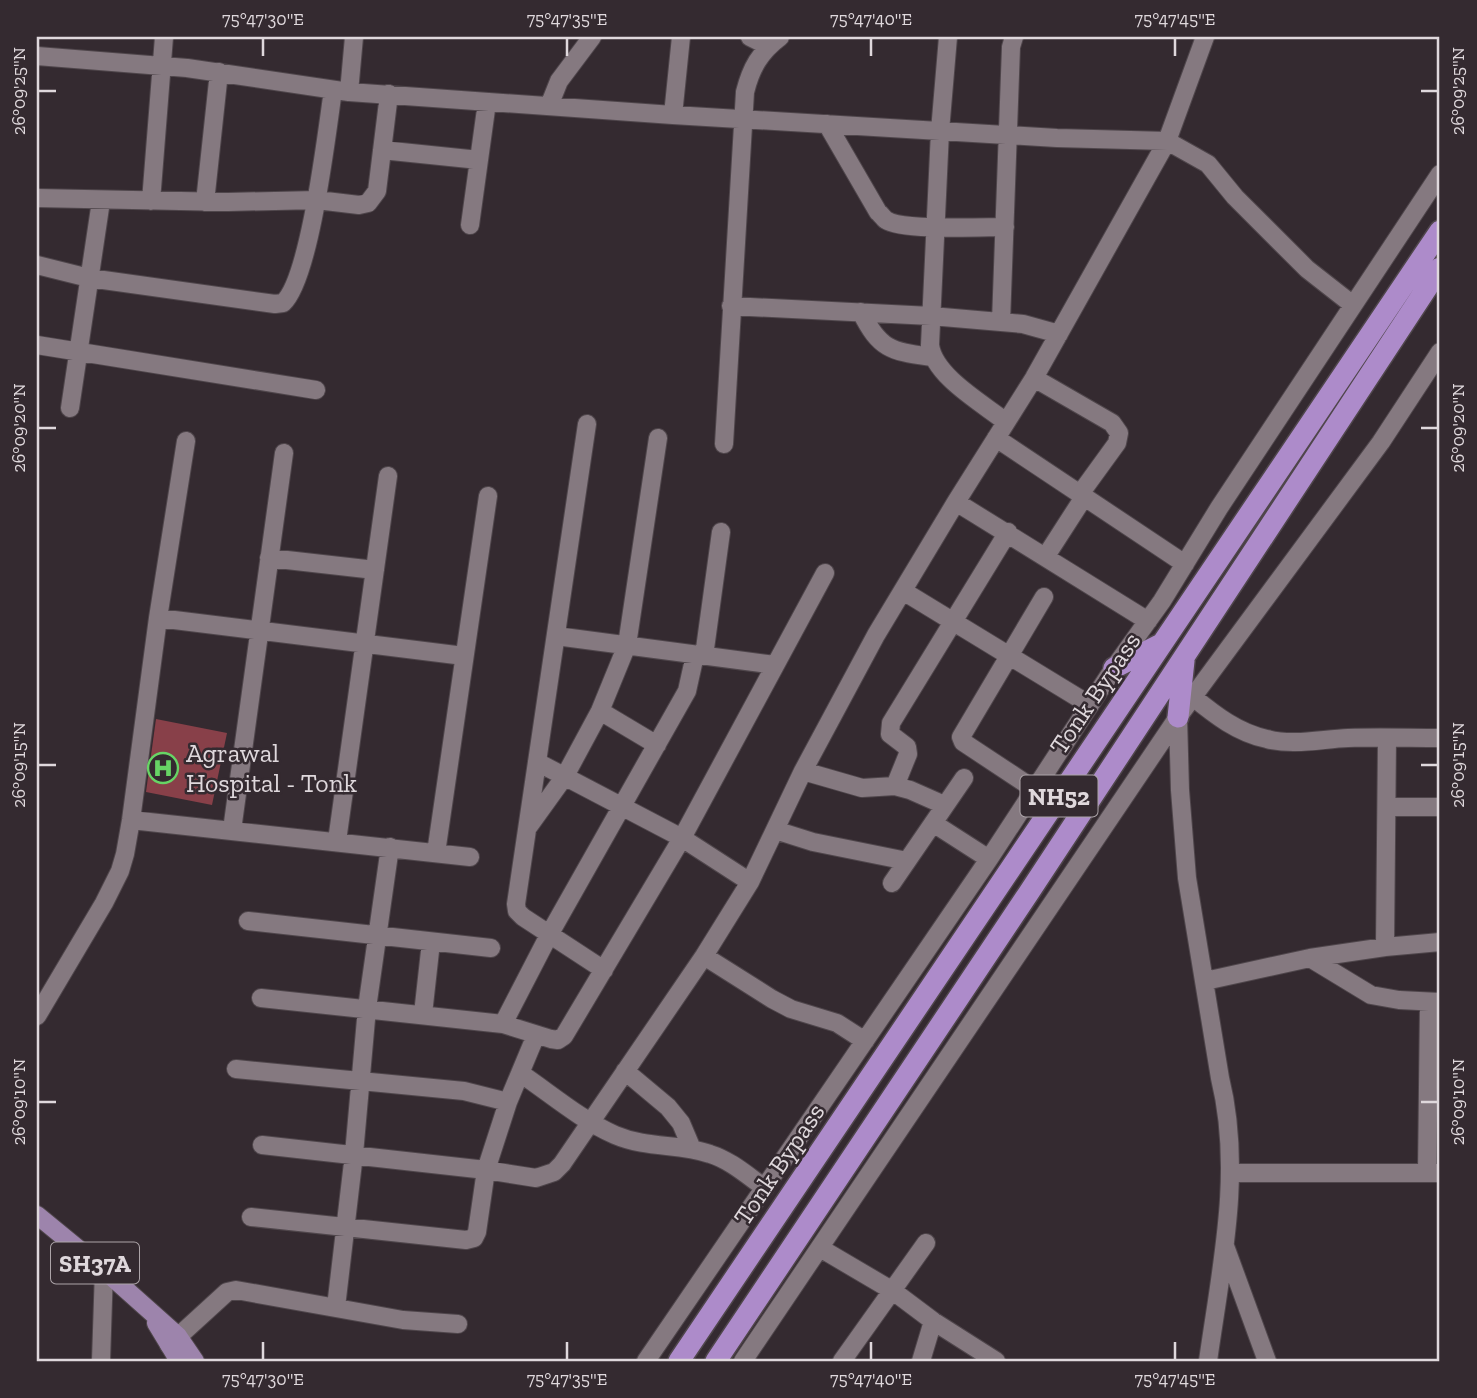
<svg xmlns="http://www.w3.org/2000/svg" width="1477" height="1398" viewBox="0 0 1477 1398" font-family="'Zilla Slab',serif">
<rect width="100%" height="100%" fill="#342a30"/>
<path fill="#884049" d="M156,719L227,733L212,805L146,792Z"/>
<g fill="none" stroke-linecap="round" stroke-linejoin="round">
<g stroke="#4f464b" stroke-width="20">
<path id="minor" d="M750,37L768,46
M948,37L940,131L930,345C934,376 982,403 1006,422
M37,56L187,68L349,92L673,115L1057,138L1167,141L1208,164L1235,197L1307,269L1353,305
M349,92L354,37
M549,106L559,81L592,37
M673,115L681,37
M827,124L878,212C879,212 885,220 886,220C902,231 982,227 1005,227
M382,150L479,160
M37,198L228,202L317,200L359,205L368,203L377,191L389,94
M151,201L164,37
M205,202L219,72
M470,225L487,102
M37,265L89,278L275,304L283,303C310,279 327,131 333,90
M731,306L931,316L1023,324L1059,334
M861,312C880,350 891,351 931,357
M1001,322L1011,47L1014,37
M37,345L316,390
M1034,378L1112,423L1119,433L1117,443L1080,494
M70,408L101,201
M587,424L516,904L517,911L523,917L604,970
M996,438L1185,564
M724,444L745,92C751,68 760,52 780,37
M956,502L1148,621
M1046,556L1084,497
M269,558L375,570
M903,591L1090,705
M158,618L464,656
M556,636L775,665
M704,656L721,532
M1193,697C1215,715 1238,733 1267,739C1293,746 1322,739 1348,738C1379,737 1410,738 1440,738
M600,711L657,745
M1178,717L1180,790L1187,878L1220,1078C1243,1171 1221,1268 1208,1361
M537,762L682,838L750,882
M803,771L862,788L895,786L910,790L944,805
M895,786L908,754L907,747L890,734L891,723L1008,532
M1034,789L969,746L963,742L961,737L1044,597
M1387,807H1440
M131,820L470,857
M933,823L989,859
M529,826L565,776L600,711L627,645L658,438
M232,830L284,453
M775,830L813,842L907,861
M337,841L388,476
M436,853L488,496
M892,883L964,778
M248,921L491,948
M1385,947L1387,738
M704,956L772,999L791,1009L837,1023L865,1041
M1310,958L1371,995L1399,1000L1439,1002
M1205,981L1310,958L1385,947L1440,942
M261,998L503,1024L551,1039L558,1040L564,1036L682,838L825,573
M423,1014L431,942
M37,1016L104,903L120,871L125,854L131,820L158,618L186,441
M503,1024L549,935L687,691L695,655
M236,1069L464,1091L508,1102
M625,1071L668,1107L681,1123L692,1149
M520,1073C551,1094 581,1120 615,1135C648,1149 679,1143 710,1154C730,1160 748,1176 765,1188
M262,1145L486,1170L536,1178L554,1172L562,1164L704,956L750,882L803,771L876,635L956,502L1034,378L1167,141L1205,37
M1231,1173H1440
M1427,1173L1429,1002
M251,1217L466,1240L474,1238L477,1232L486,1170L508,1102L536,1035
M1225,1246L1267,1361
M820,1248L893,1291L933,1321L996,1361
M336,1307L354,1154L367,1008L390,847
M169,1345L227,1292L236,1290L403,1320L458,1324
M101,1361L104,1270
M646,1361L989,859L1114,668L1162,601L1219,508L1440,174
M743,1361L1178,717L1381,442L1440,352
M842,1361L926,1243
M921,1361L933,1321"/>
</g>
<g stroke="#4f464b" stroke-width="20">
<path id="major" d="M37,1215L104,1270L178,1336L195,1361
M156,1323L179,1361"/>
</g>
<g stroke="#4f464b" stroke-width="24">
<path id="highway" d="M1114,668L1159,645
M1178,717L1184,661
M679,1361L1440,231
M716,1361L1028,894L1440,268"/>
</g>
<use href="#minor" stroke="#857980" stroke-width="18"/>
<use href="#major" stroke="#9d84ac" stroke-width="18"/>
<use href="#highway" stroke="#ad8bca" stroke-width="21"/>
</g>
<path fill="none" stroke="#dfd8dc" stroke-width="2.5" d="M263,38V56M567,38V56M871,38V56M1175,38V56M38,91H56M1421,91H1438M38,428H56M1421,428H1438M38,765H56M1421,765H1438M38,1102H56M1421,1102H1438M263,1342V1360M567,1342V1360M871,1342V1360M1175,1342V1360"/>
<defs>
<g id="hospital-ring" transform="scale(1.575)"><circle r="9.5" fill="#342a30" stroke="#67d465" stroke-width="1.5"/><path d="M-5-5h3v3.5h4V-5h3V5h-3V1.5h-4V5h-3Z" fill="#67d465"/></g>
</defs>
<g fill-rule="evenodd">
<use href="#hospital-ring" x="163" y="768"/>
</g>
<g text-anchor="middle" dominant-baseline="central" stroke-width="5" stroke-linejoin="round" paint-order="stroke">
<g fill="#342a30" stroke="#aca4a8" stroke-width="2">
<rect x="1020.5" y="775.5" width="77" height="41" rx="5"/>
<rect x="51" y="1242.5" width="88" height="41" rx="5"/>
</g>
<g font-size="24" font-weight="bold" fill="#dfd8dc">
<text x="1059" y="796">NH52</text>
<text x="95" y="1263">SH37A</text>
</g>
<g font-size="26" fill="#dfd8dc" stroke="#342a30">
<text transform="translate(1095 693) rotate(-56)">Tonk Bypass</text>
<text transform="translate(779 1164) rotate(-56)">Tonk Bypass</text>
</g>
<g font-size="26" fill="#dfd8dc" stroke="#342a30" text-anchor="start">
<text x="186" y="753">Agrawal<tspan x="186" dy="30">Hospital - Tonk</tspan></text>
</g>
</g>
<rect width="1477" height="1398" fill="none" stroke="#342a30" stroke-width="77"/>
<rect x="38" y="38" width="1400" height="1322" fill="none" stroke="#dfd8dc" stroke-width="2.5"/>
<g font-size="18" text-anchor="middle" fill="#dfd8dc">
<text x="263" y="25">75°47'30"E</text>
<text x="567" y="25">75°47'35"E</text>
<text x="871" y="25">75°47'40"E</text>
<text x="1175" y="25">75°47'45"E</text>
<text transform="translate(19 91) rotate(-90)" y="6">26°09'25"N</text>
<text transform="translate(1458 91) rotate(-90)" y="6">26°09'25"N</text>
<text transform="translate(19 428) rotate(-90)" y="6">26°09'20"N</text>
<text transform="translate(1458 428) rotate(-90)" y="6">26°09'20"N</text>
<text transform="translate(19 765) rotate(-90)" y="6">26°09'15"N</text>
<text transform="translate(1458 765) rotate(-90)" y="6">26°09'15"N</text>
<text transform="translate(19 1102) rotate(-90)" y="6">26°09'10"N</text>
<text transform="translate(1458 1102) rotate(-90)" y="6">26°09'10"N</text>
<text x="263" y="1385">75°47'30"E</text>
<text x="567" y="1385">75°47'35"E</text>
<text x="871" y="1385">75°47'40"E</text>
<text x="1175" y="1385">75°47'45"E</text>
</g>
</svg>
